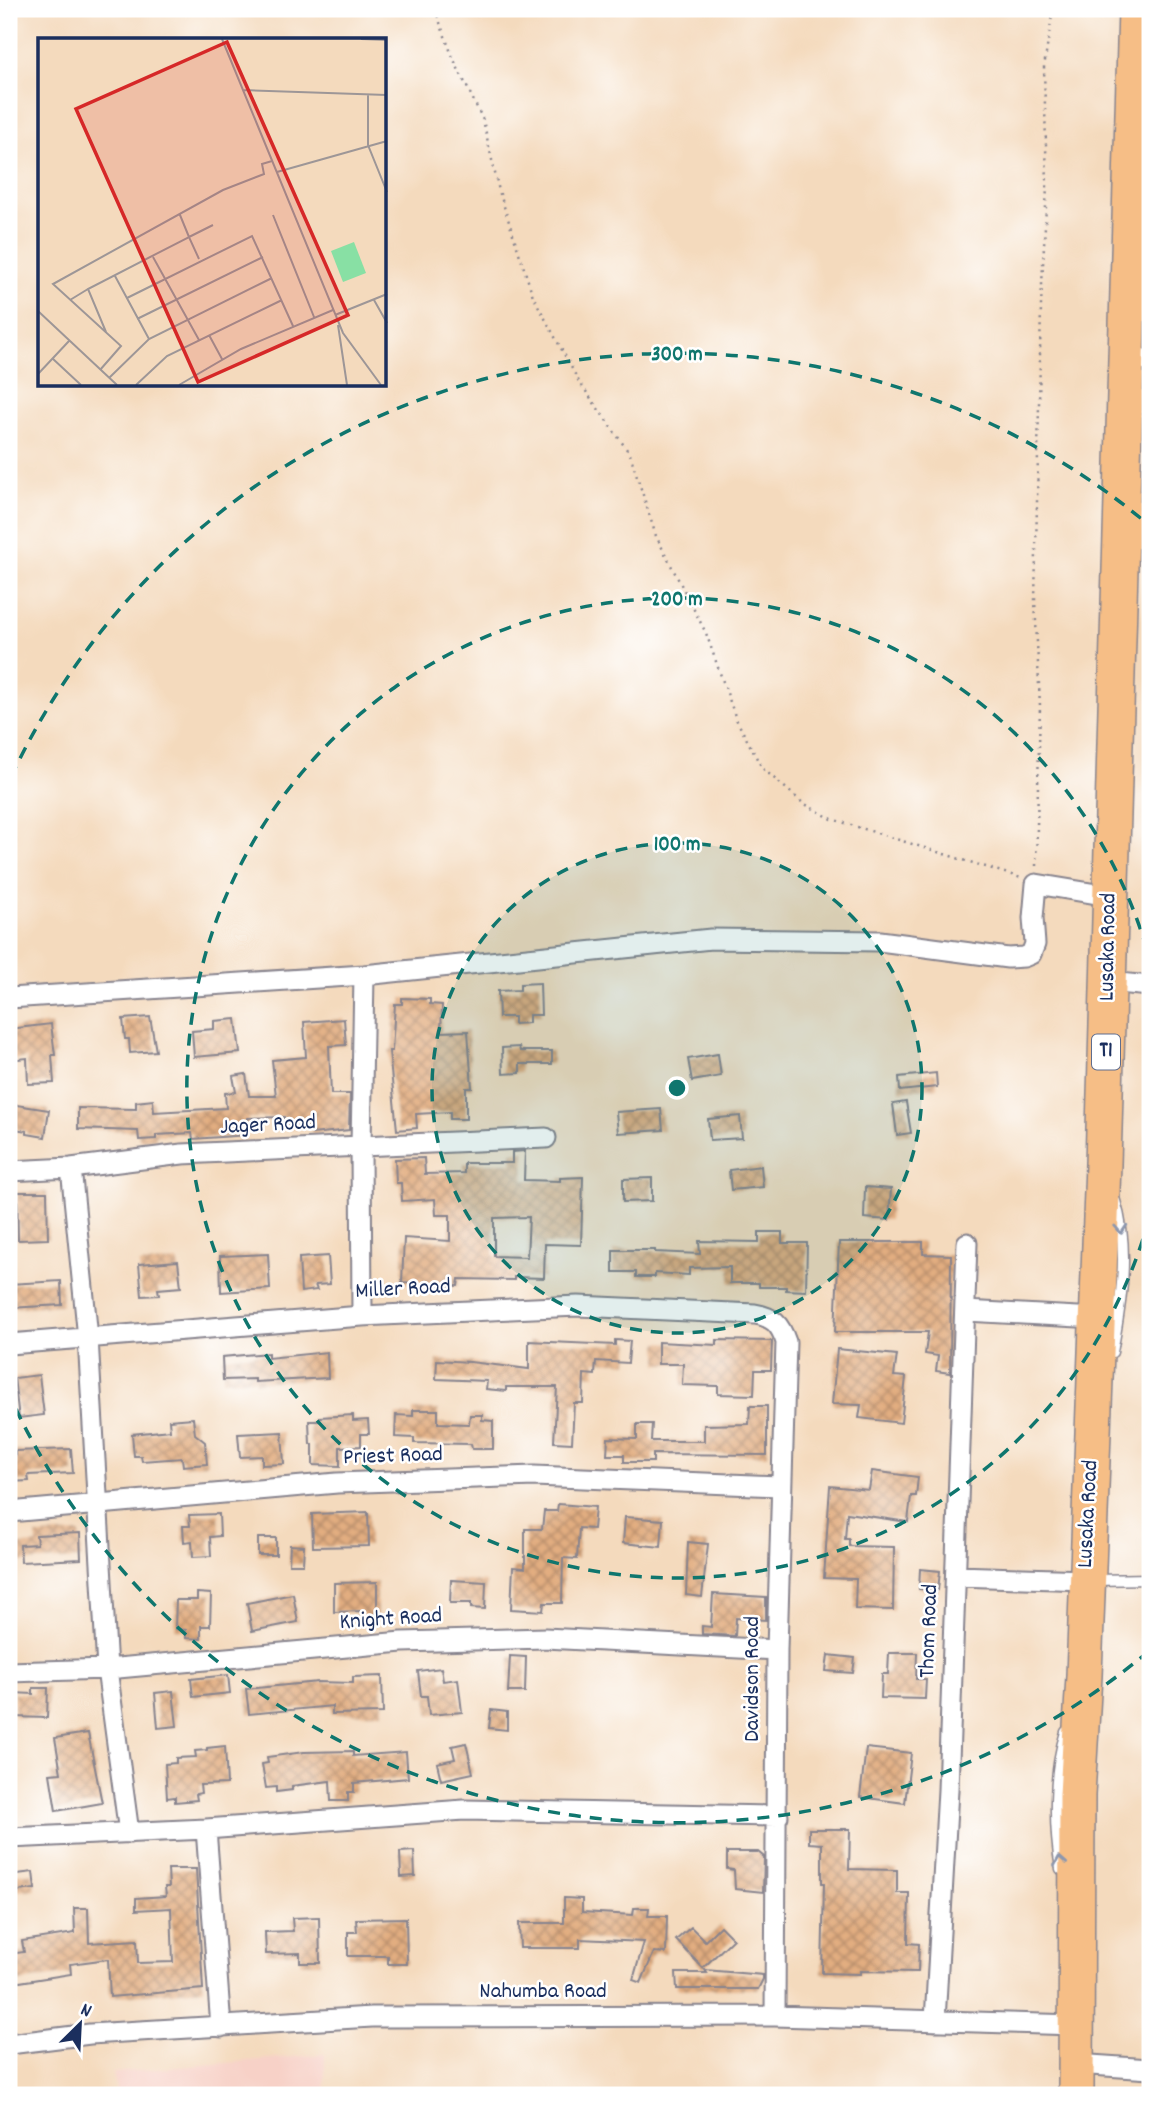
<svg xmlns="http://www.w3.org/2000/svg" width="1159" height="2104" viewBox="0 0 1159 2104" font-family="Dekko,sans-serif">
<defs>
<pattern id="building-cross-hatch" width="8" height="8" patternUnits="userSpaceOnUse" patternTransform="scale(1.75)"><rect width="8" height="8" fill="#e2ad80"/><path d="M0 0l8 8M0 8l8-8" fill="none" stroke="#b68d6c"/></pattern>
</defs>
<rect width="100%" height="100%" fill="#fff"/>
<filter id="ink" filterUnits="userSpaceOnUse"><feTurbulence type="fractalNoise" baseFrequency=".0143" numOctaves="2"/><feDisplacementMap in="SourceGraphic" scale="14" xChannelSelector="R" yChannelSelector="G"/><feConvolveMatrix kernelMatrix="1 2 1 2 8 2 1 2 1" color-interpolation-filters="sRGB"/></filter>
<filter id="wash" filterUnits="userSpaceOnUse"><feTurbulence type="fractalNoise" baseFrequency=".00686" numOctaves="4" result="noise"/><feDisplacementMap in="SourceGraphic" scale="28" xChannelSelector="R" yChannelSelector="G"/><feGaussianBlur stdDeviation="1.57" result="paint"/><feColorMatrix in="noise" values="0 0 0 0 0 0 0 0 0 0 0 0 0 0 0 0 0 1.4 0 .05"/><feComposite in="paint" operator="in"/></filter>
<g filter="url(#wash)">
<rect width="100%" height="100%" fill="#f4dabd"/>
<path fill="#f7d1c7" d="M325,2054V2095H117L113,2073Z"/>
<g id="blocks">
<path fill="url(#building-cross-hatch)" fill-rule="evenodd" d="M540,983L541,1015H529V1023L514,1024V1017H499L498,991L520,990V984Z
M402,998L430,999V1004L442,1005L441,1032L468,1031L472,1088H466V1119H450V1112L416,1114L417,1128L397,1130L389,1051H392L395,1004H402Z
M150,1017L156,1051L130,1053L129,1039H125L123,1019Z
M236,1019L240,1053L194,1057L192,1031L214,1029V1021Z
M344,1019L346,1045L329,1046L331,1094H350L349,1130L312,1134L311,1127L285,1129L284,1117L248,1118V1135L193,1139L192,1133L156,1135V1139L139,1140L138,1131L78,1129V1108L136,1109V1102L153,1100L154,1112L226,1108L225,1093L236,1092L233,1076L246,1074L249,1096H276L272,1060L306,1057L304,1022Z
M51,1024L55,1055H52L54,1083L28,1084L27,1058L9,1060V1029Z
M519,1047L520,1051H552V1064H520V1073L503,1074L502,1048Z
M718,1054L721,1076L692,1081L688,1059Z
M936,1073L937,1087L900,1091L899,1077Z
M906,1102L911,1133L897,1135L893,1104Z
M10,1104L49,1110L45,1137L27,1134V1131L9,1128Z
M661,1109L663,1130L618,1133L616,1112Z
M740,1116L742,1138L710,1140L708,1119Z
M525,1151L524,1180L560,1181V1178L583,1177L581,1245L545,1244L544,1278L514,1277V1280L459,1279L458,1286L402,1283L404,1238L450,1241V1215H436L435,1199L402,1201L401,1183H396L395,1159L424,1158L425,1174L464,1173V1163H512V1152ZM529,1217L527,1257L494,1256V1218Z
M761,1166L763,1187L731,1190L729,1170Z
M652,1178V1201L623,1202V1179Z
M865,1187L891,1189L889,1220L864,1218Z
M17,1192H47L48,1239L18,1240Z
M759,1232H782V1243H807L806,1291L786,1290V1287H759V1283H730V1267L689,1268V1275L655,1273V1277H636V1272H613V1250H655V1252L700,1254L699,1241L759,1242Z
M839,1242H923V1254L951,1255L950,1373L936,1371L938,1356L925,1354L928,1332H835Z
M268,1254L270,1289L221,1292L220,1256Z
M328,1256L330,1284L315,1285L317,1290L301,1292L299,1258Z
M178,1261L181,1287L158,1289L159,1295L142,1296L139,1264Z
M61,1281L62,1305L9,1308V1284Z
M615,1340L630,1341L628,1363L596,1361L595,1375L584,1374L583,1403H574L572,1443L554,1442L557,1387H506V1391L486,1389L487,1381L436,1379L437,1360L470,1362L529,1369V1341L615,1345Z
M717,1340L772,1341L771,1370H755L754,1395L718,1394V1386L682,1385L683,1364H658V1342L717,1345Z
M837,1349L897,1355L894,1376L906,1377L901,1423L859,1418L861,1405L832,1404Z
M327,1352L328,1378L255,1382V1379L223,1380L222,1357L268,1353V1358Z
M39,1375L44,1415L19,1418L14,1378Z
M750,1406H767V1455L653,1454V1462H624V1455H607L608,1438L637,1439V1424H652L651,1441H704V1425L749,1424Z
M413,1410H438V1423L469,1424L470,1415H482V1420L493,1421V1449H472L471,1444L414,1443V1438L395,1437L396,1415L413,1416Z
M353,1415V1421L368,1420L369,1434H361V1446L340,1447V1466L313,1465V1444H310L309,1421H320V1417Z
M193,1418L195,1434L205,1442L207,1464L183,1466L182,1458L142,1461L141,1456H134L132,1434L170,1430L169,1420Z
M282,1432L284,1464L262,1465V1456L240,1457L238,1434Z
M71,1449L73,1473L28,1475L29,1481L9,1482V1456L15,1455V1451Z
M872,1471L918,1477L916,1496H911L908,1522L847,1513L845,1539H849V1546L894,1547L893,1610L855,1609L856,1579L824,1578L830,1486L869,1490Z
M558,1504L595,1507L593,1529L579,1528L577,1559L563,1558L562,1603H544L543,1611L511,1609L513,1567L525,1568V1529H542L544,1511H557Z
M368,1512L369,1546L313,1547L312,1514Z
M219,1514L220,1536L210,1537L211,1556L193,1557L192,1541L184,1542L183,1526H190L189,1515Z
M625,1517L663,1520L661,1547L623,1543Z
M80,1533L81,1559L21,1562L20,1545L37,1544L36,1535Z
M258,1538H276V1555H258Z
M688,1542L708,1544L702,1597L686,1595Z
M290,1545L304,1546L303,1564H289Z
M920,1569L940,1571L938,1590L919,1589Z
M451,1580L486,1582L485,1609L471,1608V1603H450Z
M377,1582V1618H362L361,1611L334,1612V1583Z
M197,1593L211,1594L210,1626H201V1639L186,1638V1630L175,1629L176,1600H197Z
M293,1594L298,1622L252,1631L247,1603Z
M713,1594L766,1597V1620L736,1618L735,1636L702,1634V1626L711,1627Z
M889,1653H917L916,1679H926L925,1699L881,1698L882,1674H888Z
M828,1655L855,1658L853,1673L826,1671Z
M510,1656L526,1657L525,1692H508Z
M441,1668L443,1681L458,1679L462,1712L429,1715L427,1696H421L418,1671Z
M228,1675L230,1693L193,1697L191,1679Z
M382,1676L383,1713L332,1714V1706L249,1714L246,1689L318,1682L353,1683V1677Z
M33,1688H48L47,1718L14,1717V1693L33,1694Z
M173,1691L177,1726L158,1728L155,1693Z
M491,1710L507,1712V1730L489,1728Z
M88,1733L102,1803L56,1811L50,1774L61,1773L55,1738Z
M466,1743L473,1773L441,1780L437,1763L455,1759L452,1746Z
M225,1746L227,1784L200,1785L201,1793L196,1794L197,1800L175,1802V1797L167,1798L165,1764L176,1763V1758L196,1757L195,1751L207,1750V1748Z
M866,1748L911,1753L905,1803L860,1797Z
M353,1751V1756L406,1752L408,1778L354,1783V1792H348V1801H331L330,1781L292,1786V1790L276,1792V1787L266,1788L262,1764L268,1763L267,1757L304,1752Z
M809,1829H850L849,1869L897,1870V1893H909L908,1943L919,1944L918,1972L860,1971V1974L822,1973L824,1883H822V1844L809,1843Z
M414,1851L415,1876L401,1877L400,1852Z
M727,1852H758L764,1857L763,1892L735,1889L734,1870L727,1869Z
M168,1869H196L203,1989L110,1997L108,1959L70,1964L71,1974L13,1983L9,1954L24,1952L22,1941L75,1933L74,1908H88L89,1943L137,1940L138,1963L173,1962L171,1908L136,1910V1898L166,1896L165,1887H169Z
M33,1872L35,1889L9,1892V1875Z
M564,1898L582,1899V1912L633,1915L634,1908H649L648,1916H667L666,1953L654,1952L641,1983L633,1980L644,1942L580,1939V1948H520L519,1923H564Z
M319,1917L320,1963H300V1953L266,1954L265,1932L293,1931L292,1918Z
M406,1918L407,1964H388V1956H348V1932H357L356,1919Z
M720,1926L733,1939L703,1968L676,1940L691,1927L705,1941Z
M705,1970L763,1975V1979L758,1989H677L676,1973H707Z"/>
</g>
</g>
<g filter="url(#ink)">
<use href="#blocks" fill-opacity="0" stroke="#88848e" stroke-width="2"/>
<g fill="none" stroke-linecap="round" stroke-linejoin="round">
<g stroke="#88848e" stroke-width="13">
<path id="lane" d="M1112,1352C1121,1304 1130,1248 1115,1201
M1094,1580L1150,1579
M1061,1869C1054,1828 1053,1772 1066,1732"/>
</g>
<g stroke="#88848e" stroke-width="23">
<path id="street" d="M1127,354L1150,361
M364,975L361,1146L546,1138
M1108,982L1150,986
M9,998L364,975L711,939L880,941L1008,958L1024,957L1031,954L1035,944L1033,918L1036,884L1109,896
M71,1168L88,1338L107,1669L129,1833
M9,1171L71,1168L182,1154L361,1146L362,1316
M965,1311L1097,1318
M9,1344L362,1316L578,1306L755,1314C773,1317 780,1324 786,1342L777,1650L775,2016
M9,1512L337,1483L534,1476L780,1486
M957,1576L1086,1580
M9,1672L107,1669L402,1642L545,1638L777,1650
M206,1829L221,2027
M9,1838L206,1829L464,1810L778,1816
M935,2021L948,1790L967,1243
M9,2044L90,2034L372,2017L775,2016L1077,2025
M1076,2064L1150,2069"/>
</g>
<g stroke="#88848e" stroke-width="38">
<path id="highway" d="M1076,2095L1077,1795L1084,1676L1103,1164L1136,9"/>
</g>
<path stroke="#88848e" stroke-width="2.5" stroke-dasharray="2 5" stroke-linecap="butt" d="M435,9L453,58L483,120L499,191L533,296L578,380L630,454L656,536L706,633L736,719L762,768L803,803L832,819L1021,878
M1036,866L1040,706L1035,601L1041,305L1047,186L1044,67L1053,9"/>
<use href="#lane" stroke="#fff" stroke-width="10"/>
<use href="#street" stroke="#fff" stroke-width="19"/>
<use href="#highway" stroke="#f6be86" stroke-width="35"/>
</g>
<defs><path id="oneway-chevron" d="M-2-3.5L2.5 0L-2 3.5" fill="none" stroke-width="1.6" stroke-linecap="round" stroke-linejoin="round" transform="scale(1.75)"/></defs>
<g stroke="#8d97ae">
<use href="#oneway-chevron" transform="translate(1121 1229) rotate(86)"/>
<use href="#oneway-chevron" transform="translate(1060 1861) rotate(-100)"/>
</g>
</g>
<circle cx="677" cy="1088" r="245" fill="#0f766e" fill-opacity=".12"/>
<g fill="none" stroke="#0f766e" stroke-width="3.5" stroke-dasharray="12 9">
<circle cx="677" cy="1088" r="245"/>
<path d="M1149 1219A490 490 0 1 1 1149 957"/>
<path d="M1149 1651A735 735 0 0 1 11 1399M11 777A735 735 0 0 1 1149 525"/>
</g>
<g text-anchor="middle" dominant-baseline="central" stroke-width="5" stroke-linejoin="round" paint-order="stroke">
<rect fill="#fff" stroke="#5f6d8e" stroke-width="2" x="1092" y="1034.5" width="28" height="35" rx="5"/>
<g font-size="21" font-weight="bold" fill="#1b2f5e">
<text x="1106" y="1052">T1</text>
</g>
<g font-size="23" fill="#1b2f5e" stroke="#fff">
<text transform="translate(1109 947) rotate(-89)">Lusaka Road</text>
<text transform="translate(268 1126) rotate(-3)">Jager Road</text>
<text transform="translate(403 1290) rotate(-3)">Miller Road</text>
<text transform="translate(393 1457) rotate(-2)">Priest Road</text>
<text transform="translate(1089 1514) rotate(-87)">Lusaka Road</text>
<text transform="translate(391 1620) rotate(-4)">Knight Road</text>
<text transform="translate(930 1631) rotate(-88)">Thom Road</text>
<text transform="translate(753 1679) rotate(-90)">Davidson Road</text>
<text x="543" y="1992">Nahumba Road</text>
</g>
</g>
<g transform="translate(38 38)">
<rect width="348" height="348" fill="#f4dabd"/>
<path d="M316,204L328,235L305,244L293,213Z" fill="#88e0a4"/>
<path fill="none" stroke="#9d9697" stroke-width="2" d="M184,1L305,295L343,347M323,1L349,2M205,52L349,57M330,56V107L349,154M239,134L349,103M142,177L151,199L175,187M235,177L276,279M115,219L161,302M77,238L111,301M89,260L214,198L255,288M32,262L50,251M336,262L349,285M0,273L79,347M297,277L349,256M99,281L225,219M300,287L309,347M68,294L50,251L151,199L161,221M171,297L184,321M14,320L43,347M62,332L83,308L15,246L185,152L226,136L224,126L234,123M0,336L31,303M71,340L111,301L234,240M98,347L129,318L244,262M141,347L203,311L295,272"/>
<path fill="#d62828" fill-opacity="0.15" stroke="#d62828" stroke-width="3.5" d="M189,4L310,277L160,344L38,71Z"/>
<rect width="348" height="348" fill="none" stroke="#1b2f5e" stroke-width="3.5"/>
</g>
<circle cx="677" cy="1088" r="10" fill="#0f766e" stroke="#fff" stroke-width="3.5"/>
<g font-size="21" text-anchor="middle" font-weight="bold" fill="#0f766e" stroke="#fff" stroke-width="5" stroke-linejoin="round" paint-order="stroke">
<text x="677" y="360">300 m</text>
<text x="677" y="605">200 m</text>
<text x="677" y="850">100 m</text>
</g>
<rect width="1159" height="2104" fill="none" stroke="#fff" stroke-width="35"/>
<g transform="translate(80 2024) rotate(24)" stroke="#ffffff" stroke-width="5" paint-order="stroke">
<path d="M0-5L12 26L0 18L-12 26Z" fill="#1b2f5e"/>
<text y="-10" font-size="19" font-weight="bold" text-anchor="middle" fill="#1b2f5e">N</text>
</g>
</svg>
